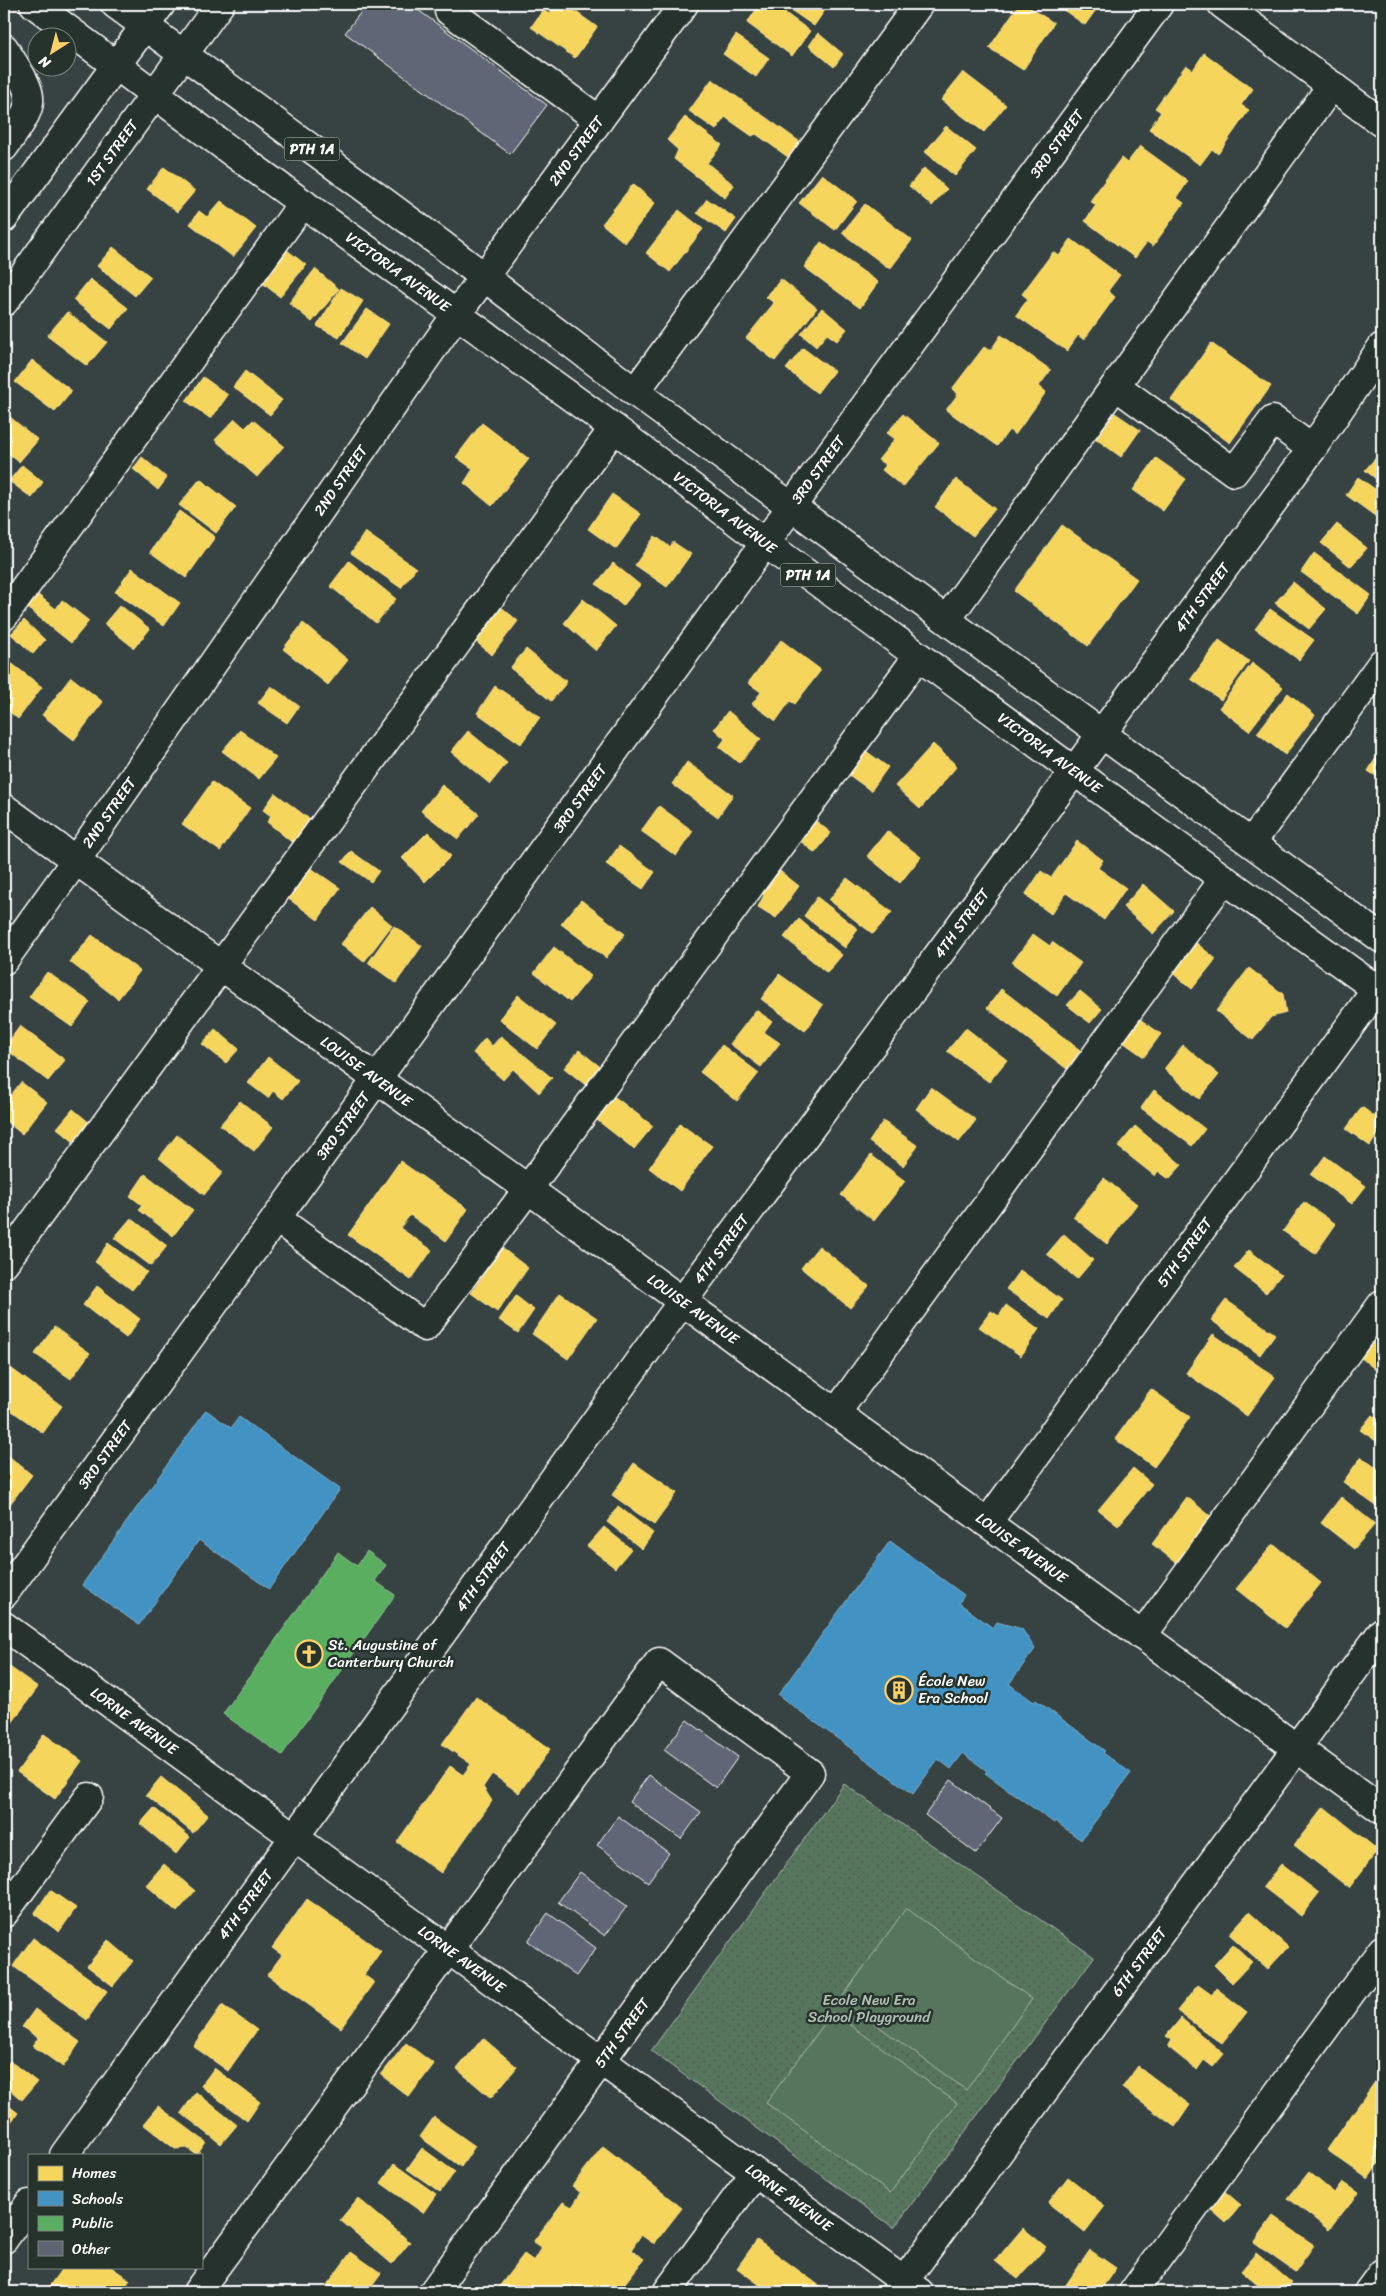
<svg xmlns="http://www.w3.org/2000/svg" width="1386" height="2296" viewBox="0 0 1386 2296" font-family="Sriracha,sans-serif">
<defs>
<pattern id="park-dots" width="8" height="8" patternUnits="userSpaceOnUse" patternTransform="scale(1.25)"><rect width="8" height="8" fill="#56745c"/><path d="M2 2h.1M6 6h.1" fill="none" stroke="#505c52" stroke-width="1.8" stroke-linecap="round"/></pattern>
</defs>
<rect width="100%" height="100%" fill="#374242"/>
<filter id="ink" filterUnits="userSpaceOnUse"><feTurbulence type="fractalNoise" baseFrequency=".02" numOctaves="2"/><feDisplacementMap in="SourceGraphic" scale="10" xChannelSelector="R" yChannelSelector="G"/><feConvolveMatrix kernelMatrix="1 2 1 2 8 2 1 2 1" color-interpolation-filters="sRGB"/></filter>
<g filter="url(#ink)">
<path fill="url(#park-dots)" stroke="#aabaae" d="M844,1784L1094,1957L894,2228L651,2051Z"/>
<path fill="#56745c" stroke="#aabaae" d="M906,1908L1032,1999L966,2090L841,1999Z
M833,2012L957,2103L890,2193L766,2103Z"/>
<path fill="#f6d55c" stroke="#f9e28d" d="M557,4H565L597,27L575,58L531,27L543,10L549,14Z
M760,4H773L810,31L792,56L747,23Z
M782,4H829L814,26Z
M1019,4H1024L1054,23L1023,70L989,48Z
M1055,4H1100L1085,25Z
M818,33L843,54L834,67L809,46Z
M736,35L769,58L756,77L723,54Z
M1204,53L1253,89L1241,105L1249,110L1218,154L1212,149L1200,165L1149,129L1161,112L1155,108L1186,65L1193,70Z
M963,72L1006,105L984,132L941,100Z
M712,79L803,144L792,160L756,134L752,136L725,117L716,130L689,111Z
M685,117L722,145L707,163L734,185L725,198L674,159L678,150L667,140Z
M946,126L976,150L955,176L925,152Z
M1140,146L1188,181L1177,198L1184,203L1153,246L1147,242L1135,258L1085,221L1096,205L1090,201L1121,158L1127,163Z
M164,167L195,191L177,212L147,189Z
M924,168L947,189L932,206L909,186Z
M822,174L857,201L835,230L799,203Z
M633,184L655,203L625,243L602,224Z
M707,199L736,219L726,233L697,213Z
M221,201L256,228L233,257L190,224L199,211L207,217Z
M865,204L912,240L890,269L842,233Z
M679,210L703,229L670,272L646,253Z
M1071,239L1120,275L1108,291L1115,297L1084,340L1078,335L1067,351L1016,315L1028,299L1022,294L1053,252L1059,256Z
M821,242L878,282L860,308L804,267Z
M282,246L306,265L280,297L256,278Z
M113,247L151,277L135,296L97,266Z
M315,269L339,289L312,322L289,303Z
M90,279L128,308L111,329L73,300Z
M781,279L817,308L775,361L746,338L774,303L766,297Z
M341,288L363,301L339,338L317,326Z
M822,308L847,329L837,341L827,334L816,347L801,334Z
M367,309L389,324L365,359L342,343Z
M67,312L107,342L87,366L47,336Z
M1001,335L1051,370L1039,386L1046,392L1015,435L1009,430L997,446L946,410L958,394L952,389L984,347L990,351Z
M1211,343L1271,386L1230,443L1171,400Z
M803,348L834,371L817,393L786,369Z
M32,360L72,391L55,412L15,382Z
M245,371L282,400L270,415L233,387Z
M203,377L228,395L211,419L186,401Z
M4,412L38,440L19,462L4,450Z
M1115,413L1140,430L1121,457L1096,439Z
M903,414L939,443L903,487L882,470L886,465L878,460L895,439L887,433Z
M235,419L245,428L253,420L284,446L257,477L215,440Z
M482,423L529,459L492,506L464,483L473,469L456,457Z
M1380,453L1382,454V484L1365,470Z
M142,457L167,478L158,490L133,469Z
M1156,458L1186,479L1163,511L1133,490Z
M22,465L43,482L32,498L9,481Z
M1358,477L1382,494V521L1346,495Z
M200,479L236,507L216,533L179,505Z
M956,479L995,509L973,536L935,507Z
M612,494L641,514L616,549L588,529Z
M179,511L215,537L186,578L150,552Z
M1337,524L1367,548L1351,567L1321,543Z
M1062,525L1137,579L1088,646L1014,591Z
M365,532L416,568L401,588L351,553Z
M655,536L670,547L673,542L691,554L667,587L635,565Z
M1314,553L1371,595L1358,614L1301,572Z
M349,561L396,599L376,623L330,586Z
M613,563L640,585L623,606L596,584Z
M132,568L180,603L164,626L115,592Z
M1293,582L1326,609L1309,629L1275,603Z
M37,594L56,609L62,600L89,621L71,643L26,607Z
M583,599L616,626L596,651L564,623Z
M120,605L150,629L134,648L104,624Z
M500,606L518,621L492,655L474,640Z
M1270,609L1314,640L1299,660L1255,629Z
M24,620L45,640L33,654L11,634Z
M303,623L348,660L328,685L283,649Z
M781,640L821,670L795,704L790,701L776,721L752,704L761,692L748,683Z
M1219,640L1249,661L1221,700L1191,679Z
M526,649L567,682L551,701L510,668Z
M6,659L42,687L18,719L4,707V661Z
M1252,663L1283,687L1249,731L1219,708Z
M71,677L103,702L74,740L42,715Z
M271,686L299,706L287,723L258,703Z
M495,686L540,717L521,744L477,713Z
M1288,693L1315,715L1285,755L1257,733Z
M728,711L761,739L739,763L719,747L725,739L714,729Z
M240,730L276,758L259,779L222,751Z
M468,731L507,763L490,784L451,752Z
M933,744L957,766L920,809L895,786Z
M1382,748V780L1368,771Z
M866,751L888,767L871,791L849,775Z
M687,762L733,795L718,817L672,784Z
M212,782L250,808L220,851L182,824Z
M442,785L479,814L458,839L421,811Z
M275,793L312,821L294,844L267,822L271,816L263,810Z
M659,806L693,831L676,856L641,831Z
M810,816L831,833L815,853L794,836Z
M887,831L921,857L900,883L867,856Z
M428,832L451,856L425,882L402,858Z
M1077,841L1103,860L1098,868L1126,888L1104,920L1066,893L1051,914L1025,895L1041,871L1051,878Z
M619,846L655,872L643,889L606,864Z
M351,851L379,871L371,882L342,862Z
M305,864L340,888L318,920L283,895Z
M776,868L799,886L776,918L758,907L764,895L759,889Z
M847,878L892,912L873,934L829,900Z
M1143,884L1174,911L1153,934L1123,907Z
M817,897L858,929L845,948L804,916Z
M581,900L625,934L606,958L561,924Z
M370,907L392,925L364,962L341,944Z
M799,919L842,955L827,973L784,937Z
M394,926L422,946L396,983L368,963Z
M1033,934L1050,946L1052,942L1081,963L1057,996L1012,963Z
M92,935L140,971L118,999L70,962Z
M1189,937L1216,959L1192,989L1165,967Z
M554,947L591,976L570,1002L534,973Z
M1249,968L1283,994L1286,1013L1271,1017L1253,1040L1216,1011Z
M47,972L90,1002L72,1027L29,997Z
M779,974L823,1005L805,1031L761,999Z
M1001,989L1080,1050L1067,1069L987,1008Z
M1080,991L1102,1009L1090,1023L1067,1005Z
M518,995L556,1025L537,1049L499,1019Z
M756,1010L772,1021L764,1032L780,1043L761,1067L730,1044Z
M1137,1017L1161,1034L1144,1057L1120,1040Z
M20,1026L65,1060L48,1081L4,1048Z
M966,1028L1007,1060L989,1082L947,1051Z
M215,1029L239,1049L226,1063L202,1044Z
M501,1036L552,1078L539,1093L513,1069L503,1080L473,1053L485,1038L492,1046Z
M722,1045L759,1073L737,1101L700,1072Z
M1183,1045L1219,1075L1199,1099L1164,1069Z
M579,1050L603,1069L588,1087L564,1068Z
M268,1057L298,1081L283,1099L273,1091L268,1098L248,1083Z
M21,1082L47,1102L22,1134L4,1120V1104Z
M931,1087L976,1120L959,1142L916,1109Z
M1154,1090L1205,1129L1192,1146L1141,1108Z
M611,1094L653,1126L634,1149L593,1117Z
M240,1101L273,1127L254,1151L220,1125Z
M1362,1107L1382,1122V1128L1370,1146L1346,1129Z
M73,1109L91,1124L75,1143L57,1128Z
M883,1121L918,1146L903,1166L869,1142Z
M680,1124L712,1146L680,1191L649,1168Z
M1135,1126L1182,1165L1169,1179L1158,1171L1155,1176L1118,1147Z
M177,1135L223,1172L204,1195L159,1158Z
M871,1155L905,1181L874,1221L841,1195Z
M1325,1156L1366,1186L1352,1204L1311,1175Z
M400,1161L468,1209L446,1241L410,1215L400,1228L432,1250L411,1280L348,1235Z
M145,1174L193,1210L173,1236L139,1210L142,1205L130,1196Z
M1104,1178L1137,1204L1107,1244L1073,1217Z
M1304,1202L1336,1224L1315,1254L1283,1231Z
M131,1218L167,1246L151,1266L114,1238Z
M1064,1234L1093,1260L1077,1279L1047,1254Z
M108,1243L147,1272L132,1290L95,1262Z
M819,1246L869,1286L850,1308L801,1268Z
M502,1248L528,1268L497,1312L471,1293Z
M1249,1250L1281,1275L1266,1293L1234,1268Z
M1020,1270L1062,1300L1049,1319L1006,1289Z
M97,1286L140,1319L126,1338L83,1305Z
M560,1293L597,1318L568,1359L532,1334Z
M516,1296L534,1310L518,1333L499,1320Z
M1226,1300L1275,1334L1260,1355L1211,1320Z
M1006,1305L1039,1329L1021,1356L979,1327L991,1311L999,1316Z
M54,1327L90,1353L71,1379L35,1354Z
M1373,1333L1382,1340V1375L1355,1353Z
M1213,1334L1275,1377L1247,1416L1186,1373Z
M4,1363L62,1406L43,1433L5,1406L6,1400L4,1398Z
M1151,1389L1190,1417L1154,1467L1115,1439Z
M1372,1415L1382,1422V1445L1360,1430Z
M5,1453L32,1475L4,1512V1454Z
M1361,1457L1382,1472V1503L1379,1508L1343,1482Z
M634,1463L677,1493L654,1525L612,1495Z
M1133,1468L1152,1484L1118,1526L1098,1510Z
M1187,1497L1213,1518L1178,1564L1152,1544Z
M1341,1497L1375,1524L1354,1549L1321,1523Z
M618,1506L653,1533L642,1549L607,1522Z
M604,1527L631,1549L615,1568L587,1546Z
M1273,1544L1321,1583L1285,1628L1236,1589Z
M4,1663L38,1687L4,1734Z
M476,1697L550,1749L519,1793L492,1774L483,1787L492,1801L441,1873L397,1842L450,1766L463,1775L471,1764L442,1744Z
M44,1734L82,1761L55,1799L17,1772Z
M161,1777L208,1815L193,1833L146,1795Z
M1324,1807L1378,1850L1349,1888L1294,1845Z
M154,1808L190,1837L176,1854L140,1824Z
M164,1864L195,1891L177,1912L146,1885Z
M1281,1864L1319,1893L1301,1916L1263,1887Z
M50,1890L76,1908L59,1932L34,1914Z
M307,1899L381,1951L364,1975L374,1982L341,2028L267,1975L282,1955L272,1948Z
M1249,1912L1288,1947L1268,1969L1229,1934Z
M33,1938L107,1991L87,2020L13,1966Z
M108,1940L133,1961L113,1986L87,1966Z
M1233,1944L1252,1962L1232,1983L1214,1965Z
M1198,1985L1212,1995L1216,1988L1247,2012L1222,2044L1177,2011Z
M222,2005L257,2030L228,2071L193,2046Z
M35,2009L80,2042L63,2067L33,2046L38,2038L22,2027Z
M1181,2018L1224,2054L1213,2067L1204,2060L1197,2070L1168,2047L1172,2040L1166,2036Z
M483,2038L517,2067L491,2098L457,2069Z
M406,2043L434,2064L409,2097L381,2075Z
M10,2061L37,2082L22,2100L4,2085V2068Z
M1138,2066L1190,2105L1175,2127L1122,2088Z
M214,2068L260,2102L247,2121L201,2086Z
M1377,2079L1382,2082V2159L1368,2179L1327,2150Z
M196,2092L237,2125L221,2144L181,2113Z
M4,2102L18,2113L4,2131Z
M158,2106L206,2142L197,2155L187,2148L175,2149L143,2124Z
M434,2117L475,2146L461,2167L420,2137Z
M603,2146L682,2208L654,2244L641,2235L631,2250L644,2259L618,2292H495L524,2254L534,2261L542,2248L533,2242L563,2202L572,2207L581,2193L572,2186Z
M422,2148L455,2172L440,2192L407,2169Z
M394,2164L436,2194L423,2213L381,2183Z
M1309,2172L1334,2193L1342,2182L1358,2193L1329,2230L1288,2198Z
M1068,2177L1105,2206L1085,2232L1048,2203Z
M1222,2189L1241,2205L1226,2223L1207,2206Z
M358,2198L410,2242L392,2264L340,2220Z
M1273,2216L1314,2245L1295,2272L1254,2243Z
M1023,2228L1046,2247L1018,2279L995,2261Z
M757,2240L828,2292H769L737,2268Z
M1090,2250L1116,2268L1099,2292H1061Z
M351,2252L381,2273L367,2292H337L327,2285Z
M1256,2253L1292,2283L1284,2292H1266L1241,2271Z
M63,2267H111L130,2280L121,2292H45Z"/>
<path fill="#4393c3" stroke="#7bb3d5" d="M206,1410L231,1428L239,1417L340,1489L269,1589L199,1540L139,1625L82,1585Z
M890,1541L964,1595L959,1603L993,1628L997,1622L1022,1629L1035,1649L1009,1684L1034,1702L1036,1700L1105,1751L1103,1753L1131,1773L1081,1840L1055,1821L1054,1823L985,1773L987,1771L963,1753L951,1769L938,1759L913,1794L778,1695Z"/>
<path fill="#5aae61" stroke="#8cc690" d="M367,1551L386,1565L375,1581L395,1595L282,1755L223,1714L338,1552L357,1566Z"/>
<path fill="#5e6674" stroke="#fff" d="M367,4H410L547,105L510,154L345,33Z
M4,90L9,95L10,102L8,111L5,109L4,111Z
M687,1720L738,1757L716,1788L664,1750Z
M649,1775L701,1812L681,1839L629,1802Z
M951,1780L1002,1818L976,1853L925,1815Z
M618,1816L669,1853L648,1882L597,1845Z
M580,1872L627,1906L605,1936L558,1902Z
M548,1913L596,1948L576,1976L528,1941Z"/>
<g fill="none" stroke-linecap="round" stroke-linejoin="round">
<g stroke="#fff" stroke-width="31">
<g id="minor">
<path d="M454,4L449,11L599,120"/>
<path d="M1222,4L1382,123"/>
<path d="M4,48C35,99 40,97 4,147"/>
<path d="M1116,386L1234,472L1273,420L1312,449"/>
<path d="M635,392L919,4"/>
<path d="M4,616L303,203"/>
<path d="M947,619L1332,85"/>
<path id="s1" d="M4,808L1382,1810"/>
<path d="M1252,842L1382,663"/>
<path id="s2" d="M4,960L76,860L456,315L684,4"/>
<path d="M276,1218L425,1327L528,1189L918,656"/>
<path d="M4,1263L614,428"/>
<path d="M836,1413L1224,879"/>
<path id="s3" d="M987,1523L1382,982"/>
<path id="s4" d="M4,1594L791,507L1159,4"/>
<path id="s5" d="M4,1626L919,2292"/>
<path d="M1142,1636L1382,1304"/>
<path d="M4,1913L89,1797"/>
<path id="s6" d="M64,2155L682,1302L1312,449L1382,347"/>
<path d="M4,2239L29,2204"/>
<path d="M197,2292L659,1662L810,1773L433,2292"/>
<path d="M667,2292L755,2173"/>
<path id="s7" d="M896,2292L1382,1632"/>
<path d="M1133,2292L1382,1950"/>
<path d="M1368,2292L1382,2273"/>
</g>
</g>
<g stroke="#fff" stroke-width="31">
<g id="major">
<path id="s8" d="M34,4L236,155L614,428L765,543L1074,771L1382,993"/>
<path d="M115,4L441,244L635,392L1382,939"/>
<path d="M4,218L161,4"/>
<path id="s9" d="M4,302L220,4"/>
</g>
</g>
<use href="#minor" stroke="#26332d" stroke-width="28"/>
<use href="#major" stroke="#26332d" stroke-width="28"/>
</g>
</g>
<defs>
<g id="church-ring" transform="scale(1.4375)"><circle r="9.5" fill="#26332d" stroke="#ffd166" stroke-width="1.5"/><path d="M-1.2-6h2.4v3.5h3.3v2.4h-3.3V6h-2.4V-.1h-3.3v-2.4h3.3Z" fill="#ffd166"/></g>
<g id="building-ring" transform="scale(1.4375)"><circle r="9.5" fill="#26332d" stroke="#ffd166" stroke-width="1.5"/><path d="M-4-6H4V6H1V3H-1V6H-4ZM-2.5-4.3h1.7v1.8h-1.7ZM.8-4.3h1.7v1.8H.8ZM-2.5-1h1.7V.8h-1.7ZM.8-1h1.7V.8H.8Z" fill="#ffd166"/></g>
</defs>
<g fill-rule="evenodd">
<use href="#church-ring" x="309" y="1654"/>
<use href="#building-ring" x="899" y="1690"/>
</g>
<g text-anchor="middle" dominant-baseline="central" stroke-width="5" stroke-linejoin="round" paint-order="stroke">
<g fill="#26332d" stroke="#bec2c0" stroke-width="1">
<rect x="284.5" y="137.5" width="55" height="23" rx="4"/>
<rect x="780.5" y="563.5" width="55" height="23" rx="4"/>
</g>
<g font-size="14" font-weight="bold" fill="#fff">
<text x="312" y="149">PTH 1A</text>
<text x="808" y="575">PTH 1A</text>
</g>
<g font-size="15" fill="#fff" stroke="#26332d">
<text stroke="none"><textPath href="#s4" startOffset="1792">3RD STREET</textPath></text>
<text stroke="none"><textPath href="#s2" startOffset="991">2ND STREET</textPath></text>
<text stroke="none"><textPath href="#s9" startOffset="184">1ST STREET</textPath></text>
<text stroke="none"><textPath href="#s8" startOffset="452">VICTORIA AVENUE</textPath></text>
<text stroke="none"><textPath href="#s4" startOffset="1388">3RD STREET</textPath></text>
<text stroke="none"><textPath href="#s2" startOffset="586">2ND STREET</textPath></text>
<text stroke="none"><textPath href="#s8" startOffset="858">VICTORIA AVENUE</textPath></text>
<text stroke="none"><textPath href="#s6" startOffset="1929">4TH STREET</textPath></text>
<text stroke="none"><textPath href="#s8" startOffset="1262">VICTORIA AVENUE</textPath></text>
<text stroke="none"><textPath href="#s4" startOffset="982">3RD STREET</textPath></text>
<text stroke="none"><textPath href="#s2" startOffset="181">2ND STREET</textPath></text>
<text stroke="none"><textPath href="#s6" startOffset="1524">4TH STREET</textPath></text>
<text stroke="none"><textPath href="#s1" startOffset="448">LOUISE AVENUE</textPath></text>
<text stroke="none"><textPath href="#s4" startOffset="578">3RD STREET</textPath></text>
<text stroke="none"><textPath href="#s6" startOffset="1119">4TH STREET</textPath></text>
<text stroke="none"><textPath href="#s3" startOffset="335">5TH STREET</textPath></text>
<text stroke="none"><textPath href="#s1" startOffset="852">LOUISE AVENUE</textPath></text>
<text stroke="none"><textPath href="#s4" startOffset="172">3RD STREET</textPath></text>
<text stroke="none"><textPath href="#s1" startOffset="1258">LOUISE AVENUE</textPath></text>
<text stroke="none"><textPath href="#s6" startOffset="714">4TH STREET</textPath></text>
<text stroke="none"><textPath href="#s5" startOffset="161">LORNE AVENUE</textPath></text>
<text stroke="none"><textPath href="#s6" startOffset="309">4TH STREET</textPath></text>
<text stroke="none"><textPath href="#s5" startOffset="566">LORNE AVENUE</textPath></text>
<text stroke="none"><textPath href="#s7" startOffset="410">6TH STREET</textPath></text>
<text transform="translate(622 2033) rotate(-54)">5TH STREET</text>
<text stroke="none"><textPath href="#s5" startOffset="971">LORNE AVENUE</textPath></text>
</g>
<g font-size="15" fill="#fff" stroke="#26332d" text-anchor="start">
<text x="328" y="1645">St. Augustine of<tspan x="328" dy="17">Canterbury Church</tspan></text>
<text x="918" y="1681">École New<tspan x="918" dy="17">Era School</tspan></text>
</g>
<g font-size="15" fill="#b3c0b6" stroke="#26332d">
<text x="869" y="2000">Ecole New Era<tspan x="869" dy="17">School Playground</tspan></text>
</g>
</g>
<rect width="1386" height="2296" fill="none" stroke="#26332d" stroke-width="20"/>
<rect x="10" y="10" width="1366" height="2276" fill="none" stroke="#fff" stroke-width="2" filter="url(#ink)"/>
<rect x="28" y="2154" width="175" height="115" fill="#26332d" stroke="#7d8581"/>
<rect x="38" y="2166" width="25" height="15" fill="#f6d55c" stroke="#7d8581"/>
<text x="72" y="2178" font-size="15" fill="#ffffff">Homes</text>
<rect x="38" y="2191" width="25" height="15" fill="#4393c3" stroke="#7d8581"/>
<text x="72" y="2204" font-size="15" fill="#ffffff">Schools</text>
<rect x="38" y="2216" width="25" height="15" fill="#5aae61" stroke="#7d8581"/>
<text x="72" y="2228" font-size="15" fill="#ffffff">Public</text>
<rect x="38" y="2241" width="25" height="15" fill="#5e6674" stroke="#7d8581"/>
<text x="72" y="2254" font-size="15" fill="#ffffff">Other</text>
<g transform="translate(52 52) rotate(216)"><circle r="24" fill="#26332d" stroke="#7d8581"/>
<path d="M0-4L9 19L0 12L-9 19Z" fill="#ffd166"/>
<text y="-8" font-size="14" font-weight="bold" text-anchor="middle" fill="#ffffff">N</text>
</g>
</svg>
